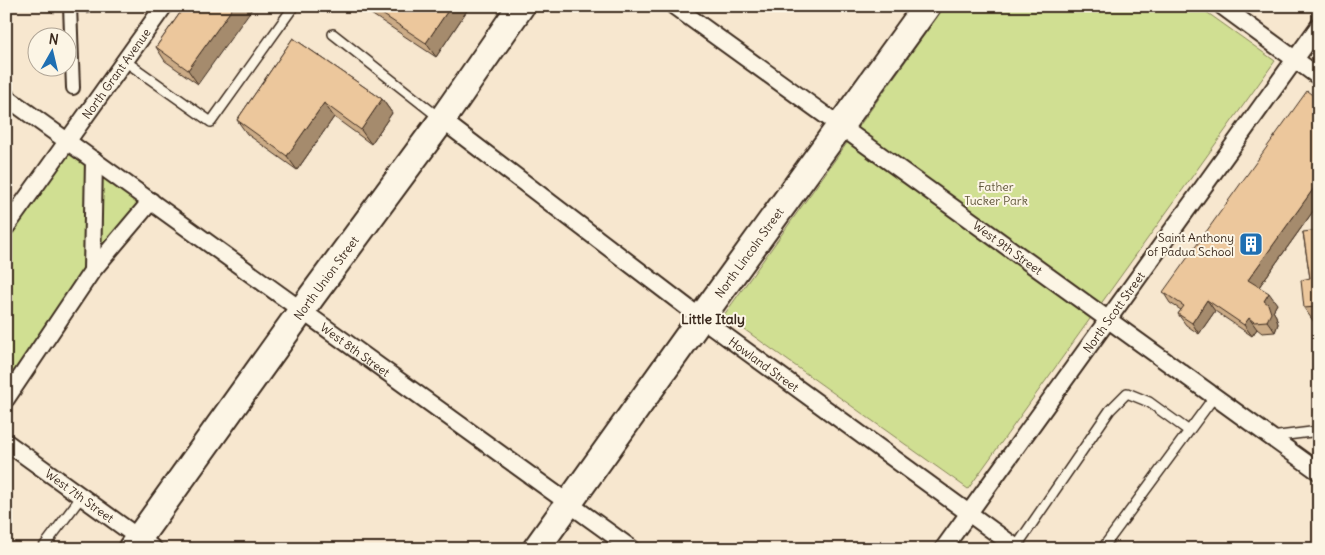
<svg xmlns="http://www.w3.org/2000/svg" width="1325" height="555" viewBox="0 0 1325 555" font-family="Delius,sans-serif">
<rect width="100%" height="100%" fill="#f7e7cf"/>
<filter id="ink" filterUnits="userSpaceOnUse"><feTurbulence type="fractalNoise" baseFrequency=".02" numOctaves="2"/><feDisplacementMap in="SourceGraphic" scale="10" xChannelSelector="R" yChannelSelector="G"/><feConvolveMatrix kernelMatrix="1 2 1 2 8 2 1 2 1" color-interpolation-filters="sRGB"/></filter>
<g filter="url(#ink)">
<path fill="#d0df92" stroke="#868458" d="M945,6H1198L1275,61L968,489L724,315Z
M68,141L151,201L6,399V227Z"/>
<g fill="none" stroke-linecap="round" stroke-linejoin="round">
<g stroke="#3b2a1e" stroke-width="12">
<path id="service" d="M333,34L441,119
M125,61L211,122L294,6
M1271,437L1319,431
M1016,547L1110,410L1127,393L1149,402L1189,431
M42,549L82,496
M1102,549L1214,397"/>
</g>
<g stroke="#3b2a1e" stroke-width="16">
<path id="pedestrian" d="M70,6L73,88"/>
</g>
<g stroke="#3b2a1e" stroke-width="20">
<g id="minor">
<path id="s1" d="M674,6L1319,472"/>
<path d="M1222,6L1319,77"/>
<path id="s2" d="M6,97L632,549"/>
<path id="s3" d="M442,120L701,318L1018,549"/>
<path id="s4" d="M6,227L164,6"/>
<path d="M92,271L94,160"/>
<path d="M6,399L92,271L151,201"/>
<path id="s5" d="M6,442L154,549"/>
<path id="s6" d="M943,549L1319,26"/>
</g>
</g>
<g stroke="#3b2a1e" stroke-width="30">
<g id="primary">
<path id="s7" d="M131,549L312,296L442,120L521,6"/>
<path id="s8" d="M536,549L701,318L927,6"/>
</g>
</g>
<path stroke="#3b2a1e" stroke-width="3" stroke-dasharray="4 4" stroke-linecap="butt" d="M37,6L55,12
M86,13L105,6"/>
<use href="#service" stroke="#fcf5e5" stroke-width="9"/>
<use href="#pedestrian" stroke="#fcf5e5" stroke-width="12"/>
<use href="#minor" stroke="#fcf5e5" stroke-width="16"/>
<use href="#primary" stroke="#fcf5e5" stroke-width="26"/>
</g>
<path fill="#cbab86" stroke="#3b2a1e" d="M185,6L198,84L165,61L156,47Z
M359,6H470L436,57Z
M293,38L382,99L392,113L371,144L334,117L297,170L247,134L237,120Z
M1319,203L1259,287L1277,304L1273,311L1276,316L1278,324L1275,332L1262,333L1257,329L1252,336L1215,311L1199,334L1186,325L1178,314L1181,310L1170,303L1163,292Z
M1303,232L1318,321L1314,322L1304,308L1310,278Z"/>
<path fill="#a58b6d" stroke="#3b2a1e" d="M234,6H254L198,84L188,70Z
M451,6H470L436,57L426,43Z
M382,99L392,113L371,144L361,130Z
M324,103L334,117L297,170L287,156Z
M1319,181V203L1256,291L1248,280Z
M1269,293L1277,304L1273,311L1276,316L1278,324L1275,332L1267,321L1264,301Z
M1207,300L1215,311L1199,334L1192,323Z
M1249,318L1257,329L1252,336L1244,325Z"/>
<path fill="#ecc79c" stroke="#3b2a1e" d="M185,6H234L188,70L156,47Z
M370,6H451L426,43Z
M293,38L382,99L361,130L324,103L287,156L237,120Z
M1307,91L1319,100V181L1248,280L1269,293L1264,301L1268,304L1271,313L1267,321L1254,322L1249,318L1244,325L1207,300L1192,323L1178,314L1184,306L1163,292Z
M1319,230V323L1316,307L1304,308L1301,280L1310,278L1303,232Z"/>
</g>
<defs>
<g id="building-square" transform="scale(1.25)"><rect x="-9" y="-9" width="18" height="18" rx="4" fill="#1f6fb2" stroke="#fcf5e5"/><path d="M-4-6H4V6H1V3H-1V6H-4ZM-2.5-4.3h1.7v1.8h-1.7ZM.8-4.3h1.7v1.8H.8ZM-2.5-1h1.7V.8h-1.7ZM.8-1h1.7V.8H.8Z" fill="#fff"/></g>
</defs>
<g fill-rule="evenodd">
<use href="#building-square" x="1251" y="244"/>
</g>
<g text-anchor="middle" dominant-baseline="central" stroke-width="4" stroke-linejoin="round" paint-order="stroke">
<g font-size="12" fill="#3b2a1e" stroke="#fcf5e5">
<text stroke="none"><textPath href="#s4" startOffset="189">North Grant Avenue</textPath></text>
<text stroke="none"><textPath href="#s1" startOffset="412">West 9th Street</textPath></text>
<text stroke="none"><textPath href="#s8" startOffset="365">North Lincoln Street</textPath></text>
<text stroke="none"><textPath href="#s7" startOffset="334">North Union Street</textPath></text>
<text stroke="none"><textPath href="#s6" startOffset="292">North Scott Street</textPath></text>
<text stroke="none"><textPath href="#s2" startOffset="431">West 8th Street</textPath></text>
<text stroke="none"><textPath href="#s3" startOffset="404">Howland Street</textPath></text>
<text stroke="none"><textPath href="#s5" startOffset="91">West 7th Street</textPath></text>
</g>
<g font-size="12" fill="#60573b" stroke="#fcf5e5">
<text x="996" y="186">Father<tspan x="996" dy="14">Tucker Park</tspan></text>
</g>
<g font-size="12" fill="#3b2a1e" stroke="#fcf5e5" text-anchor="end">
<text x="1234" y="237">Saint Anthony<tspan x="1234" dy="14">of Padua School</tspan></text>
</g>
<g font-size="14" font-weight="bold" fill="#3b2a1e" stroke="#fcf5e5">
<text x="713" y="319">Little Italy</text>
</g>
</g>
<rect width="1325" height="555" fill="none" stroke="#fcf5e5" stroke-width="25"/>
<rect x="12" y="12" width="1300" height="530" fill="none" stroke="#3b2a1e" stroke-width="2" filter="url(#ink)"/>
<g transform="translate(52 52) rotate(8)"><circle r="24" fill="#fcf5e5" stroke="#afa495"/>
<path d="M0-4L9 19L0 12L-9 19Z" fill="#1f6fb2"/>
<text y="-8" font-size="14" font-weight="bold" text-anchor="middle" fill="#3b2a1e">N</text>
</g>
</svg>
